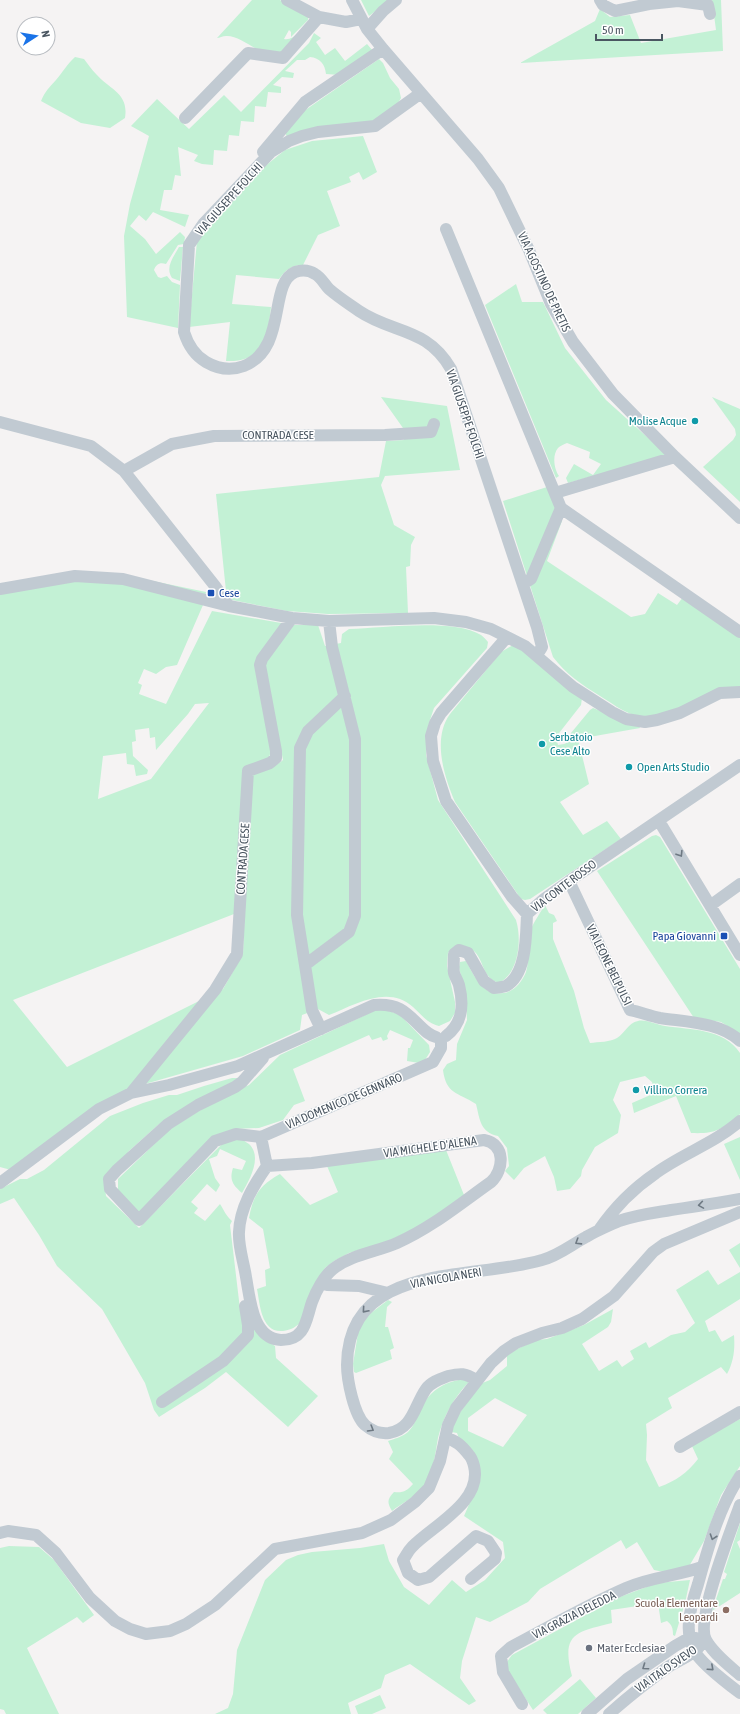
<svg xmlns="http://www.w3.org/2000/svg" width="740" height="1714" viewBox="0 0 740 1714" font-family="'Asap Condensed',sans-serif">
<rect width="100%" height="100%" fill="#f5f3f3"/>
<path fill="#c3f1d5" fill-rule="evenodd" d="M252,0H280L308,17V20L291,37V32L289,30L284,39C294,41 301,29 308,22C302,29 291,47 284,51C263,62 244,35 226,36C223,36 219,38 217,38Z
M361,0H390L369,16Z
M712,0H721L723,51L520,63L595,21L600,9L610,17L630,15L641,43L716,30Z
M314,33L321,38L316,42L325,55L335,48L345,61L367,44L373,51L340,75L326,74C325,64 320,58 310,57L305,60H297L285,71L294,73L293,78L282,77L273,85L281,87V93L268,92L266,107L255,106L254,122L241,121L239,136L229,135L227,151L214,150L213,165L202,164L194,161L198,155L178,147L181,176L175,175L172,190H164L160,210L189,215L185,227L153,212L146,221L139,215L130,226L145,239L156,254L180,232L185,237L184,244L178,245L166,264C160,262 156,264 154,270L158,277L161,278L167,276L172,282L180,285L178,328L127,317L124,236L130,204L149,136L131,126L157,99L189,129L224,95L241,112L309,43Z
M75,57L84,59C88,64 92,70 96,74C110,90 129,93 125,118L110,128L81,123L41,101C46,90 48,89 56,80C63,72 67,64 75,57Z
M379,59L383,63L390,78L399,89L401,98L397,105L370,123L287,137L285,132L304,111Z
M363,136L377,172L363,180L359,172L349,177L351,182L327,191L340,226L318,235L303,265C291,265 286,270 279,279L236,275L232,304L271,307C268,337 262,363 226,361L230,322L189,327L197,241L264,167L285,150L312,141Z
M179,247H183L180,281L172,278C165,267 173,258 179,247Z
M516,284L522,302H543L565,348L606,400L667,455L568,483L566,478L574,464L593,475L601,464L589,458L590,452L567,443C564,444 560,446 558,448C552,455 554,469 559,476L556,478L485,305Z
M381,397L447,406L460,470L385,476L381,485L394,525L415,537L411,545L410,566L406,567L408,613L328,614L287,611L232,600L226,591L216,494L379,477L386,441L404,440L403,428Z
M712,397L740,409V502L703,467L733,440L736,435L735,429Z
M547,487L562,521L547,561L631,617L645,614L658,593L677,605L683,597L740,637V688C716,696 657,722 634,715C623,712 610,702 600,696C582,685 566,674 553,657L503,501Z
M124,575L206,592L203,605L177,665L166,667L156,674L144,669L138,683L142,685L139,694L166,704L212,611L287,624L255,662L271,750L269,758L244,768L234,914L13,1000L67,1067L223,989L243,954L250,778C257,767 274,769 283,760L265,667L266,660L294,625H318L325,646L341,643L342,634L349,629C382,628 454,618 481,635C484,637 486,640 488,642L487,648L434,708L429,723L426,755L438,800L516,920C522,939 519,973 499,983C475,975 489,945 455,946L448,953L447,966L455,1002V1013L450,1021L439,1026C427,1023 422,1015 413,1007C388,984 354,1005 329,1015L318,1009L302,1015L300,1030L243,1056L145,1084L11,1170L0,1167V584ZM209,703L151,779L98,799L103,756L126,753L127,764L134,765L136,776L147,774L148,770L133,756L132,742L136,741L135,730L149,728L150,738L155,737L156,750L188,714L195,704Z
M513,645L522,649L582,698L581,705L556,737L558,745L564,744L571,741V733L590,710L593,708L639,726L640,728L578,739L589,784L560,802L583,835L607,821L621,839L530,899L525,900L521,899L455,802C444,776 432,739 450,714L501,652Z
M656,835L660,837L740,969V1034L721,1022L694,1018L597,871L652,836Z
M545,905L549,913L554,915L557,921L553,923V939L574,991L584,1028L590,1043C598,1042 611,1042 617,1038C625,1033 628,1023 638,1021C646,1019 657,1025 665,1026C691,1030 723,1028 740,1053V1114L738,1117C720,1130 715,1134 691,1133L676,1096L634,1113L632,1103L655,1093L652,1082L645,1076L620,1082L613,1100L621,1115L618,1133L595,1147L582,1170L581,1176L570,1189L557,1191L554,1177L545,1156L524,1168L514,1180L505,1171L509,1166L507,1148L498,1136C480,1132 480,1120 476,1104C457,1092 446,1094 443,1070L447,1064L456,1060L457,1044L467,1020L466,999L459,967L460,962L466,961C476,979 484,999 508,992C516,989 523,980 526,972C530,959 527,945 530,932C533,923 540,913 545,905Z
M376,1010H386L398,1014L404,1019L429,1045L430,1052L425,1060L419,1063L407,1061L408,1048H410L413,1040L390,1030L387,1036L388,1039L383,1041L381,1037L372,1040L369,1035L293,1069L305,1101L294,1105L283,1120L259,1128L234,1129L138,1213L118,1190V1179L170,1129L215,1101L249,1085L280,1055Z
M232,1078H238L225,1087L175,1114L158,1125L129,1151L105,1187L106,1196L139,1228L223,1143C227,1142 233,1139 238,1139C242,1139 246,1142 249,1144C263,1157 249,1181 242,1193C233,1185 229,1180 233,1168L242,1170L246,1161L220,1149L217,1156L209,1159L215,1178L220,1185L216,1192L207,1184L191,1202L198,1208L194,1213L205,1221L220,1204C224,1210 226,1216 232,1221L230,1225L240,1309L264,1339L275,1346L276,1358L318,1396L288,1427L226,1372L205,1388L159,1417L154,1410L145,1383L102,1309L57,1266L39,1235L14,1198L0,1204V1189L20,1179H27L44,1170L110,1116L143,1103L169,1095H177L204,1086Z
M740,1137V1180L724,1144Z
M446,1150L464,1195L425,1224L386,1242L349,1253L334,1261L325,1268L302,1321C296,1327 291,1330 283,1331C261,1333 260,1304 257,1289L266,1286L265,1270L270,1268L263,1229L249,1218C253,1195 260,1185 280,1174L310,1205L338,1192L327,1166Z
M740,1243V1268L729,1250Z
M708,1270L718,1285L740,1272V1299L705,1321L709,1332L715,1330L722,1342L734,1335C735,1349 734,1361 727,1374L721,1367L668,1398L672,1408L646,1424L647,1435L646,1460L659,1487C676,1481 687,1473 698,1459L691,1444L740,1419V1466L721,1495L704,1541L688,1568L664,1572L654,1570L637,1542L626,1549L621,1540L540,1589L528,1602L490,1622L476,1617L462,1661L460,1678L476,1701L469,1705L410,1664L385,1675L381,1688L348,1703L351,1714H215L228,1708L233,1694L237,1650L265,1580L286,1560L298,1555L312,1552L360,1548L384,1544L389,1561L404,1587L429,1605L452,1580L466,1592L485,1580L505,1558L503,1542L464,1516L477,1486L457,1433L451,1432L452,1424L480,1384L490,1380L507,1366V1355L517,1349L537,1340L547,1339L584,1325L613,1309L611,1322L608,1327L582,1344L599,1371L617,1360L622,1367L634,1359L630,1351L646,1342L649,1348L671,1335L685,1332L695,1323L676,1290ZM495,1398L527,1415L503,1447L468,1431V1418Z
M388,1300L392,1302L387,1307L385,1327H388L394,1348L390,1350L392,1359L356,1373L354,1372L353,1364L359,1327L367,1316Z
M466,1379L469,1382C454,1397 443,1417 438,1438C435,1454 434,1473 423,1487C414,1498 402,1503 392,1511C387,1503 387,1499 394,1492C403,1493 407,1491 413,1484L389,1459L393,1452L388,1441C394,1439 402,1437 408,1432C415,1425 417,1416 421,1408C431,1389 446,1381 466,1379Z
M740,1523V1540L737,1542L740,1549V1593L712,1611L723,1579H725L727,1574L724,1572Z
M9,1546L39,1547L54,1560L94,1615L83,1623L77,1617L27,1648L59,1714H6L4,1710L0,1709V1548Z
M690,1580L685,1603L675,1636L673,1635C673,1628 672,1625 667,1621L661,1623L658,1603L611,1610L612,1623C575,1632 561,1634 572,1676L533,1710L507,1670L506,1663L512,1655L617,1598L657,1583Z
M580,1679L596,1698L578,1714H547L543,1710Z
M380,1695L386,1708L372,1714H358L355,1706Z"/>
<g fill="none" stroke-linecap="round" stroke-linejoin="round">
<path stroke="#c1cad2" stroke-width="12" d="M287,0L319,17
M352,0L367,29L383,49L478,159L499,188L529,250L551,304L573,342L613,394L675,457L740,518
M600,0L603,5L615,11L649,4L678,1L708,5L710,14
M367,29L383,11L396,0
M421,93L375,126L318,132L302,136L289,141L271,152L204,223L189,245L184,332C188,345 194,355 206,362C218,369 231,371 244,366C288,348 268,284 295,272C301,270 309,270 315,274C321,277 325,285 329,289C338,297 349,304 359,311C393,334 427,327 451,369L537,627L542,647L537,655
M185,118L248,53L283,58L319,17L346,22L361,19
M263,152L305,102L383,49
M446,229L561,508L740,632
M0,422L91,446L124,471L215,586L229,606
M124,471L172,444L214,436L385,435L431,432L434,424
M555,493L675,457
M523,584L531,579L561,508
M0,589L75,576L123,579L229,606L292,618L329,621L434,618L466,622L491,629L525,646L573,687L612,712L626,719L645,722L657,720L680,713L720,693L740,692
M507,637L441,713L435,723L431,736L432,749L433,761L446,801L512,897L527,914
M659,821L740,955
M569,881L630,1010C640,1012 650,1016 660,1018C686,1022 720,1022 740,1041
M711,905L740,884
M305,965L297,915L300,748L308,731L345,696
M321,1029L312,1010L305,965L349,932L355,916V739L332,647L329,621
M446,1036C463,1023 464,1005 459,985C458,981 455,977 454,973C453,967 454,960 454,954L459,950L468,953L484,981L494,988C497,988 502,987 506,986C527,974 526,935 527,914L544,899L569,881L740,765
M131,1093L215,990L237,954L248,771L270,763L276,758V751L260,665L262,659L292,618
M261,1137L236,1134L215,1141L139,1220L110,1189L109,1179L117,1170L168,1124L198,1105L235,1087L242,1082L263,1058
M484,1140C506,1144 504,1170 491,1182C460,1204 431,1228 397,1243C376,1252 351,1255 333,1269C324,1276 316,1291 312,1302C306,1319 306,1340 281,1340C252,1339 250,1298 246,1277C244,1263 238,1246 239,1232C240,1208 253,1186 267,1166L312,1163Z
M267,1166L261,1137L433,1062L441,1048V1041
M0,1183L99,1109L131,1093L169,1085L238,1066L374,1005C397,1003 405,1011 420,1026C425,1031 429,1035 436,1037
M599,1230C614,1208 634,1188 656,1173C682,1154 715,1143 740,1121
M322,1283L327,1285L359,1286L388,1293
M476,1380C465,1373 461,1373 448,1376C440,1379 431,1382 426,1389C414,1406 413,1429 389,1433C380,1434 372,1431 365,1425C354,1415 347,1380 347,1365C348,1261 471,1281 542,1260C558,1256 571,1245 586,1237C596,1231 608,1226 619,1221C636,1215 653,1213 671,1210C694,1207 717,1203 740,1199
M162,1402L223,1361L248,1335V1325L245,1306
M445,1438C456,1440 462,1446 469,1455C472,1458 473,1462 474,1466C483,1502 432,1526 412,1547C408,1551 406,1556 403,1560L408,1573L418,1580L429,1577L476,1536L488,1541L496,1553L495,1559L471,1579
M680,1447L740,1412
M740,1476C719,1507 708,1548 698,1584C694,1596 690,1609 689,1622C688,1632 690,1643 695,1652C702,1664 728,1684 740,1693
M740,1505C732,1528 695,1620 706,1640C713,1653 729,1666 740,1675
M0,1533L8,1531L36,1535L56,1553L90,1598L115,1621L130,1629L146,1634L170,1631L186,1624L215,1605L275,1549L362,1533L391,1520L415,1502L429,1488L440,1461L448,1425L456,1408L491,1363L504,1351L516,1343L542,1333L562,1328L582,1319L614,1296L653,1252L664,1244L740,1212
M522,1704L503,1672L501,1656L511,1647C549,1627 587,1605 626,1588C650,1577 677,1576 702,1567
M587,1714L627,1679L675,1646L689,1638H696
M609,1714C628,1697 647,1682 668,1667C677,1661 692,1656 699,1647"/>
</g>
<defs><path id="oneway-chevron" d="M-2-3.5L2.5 0L-2 3.5" fill="none" stroke-width="1.6" stroke-linecap="round" stroke-linejoin="round"/></defs>
<g stroke="#6e7983">
<use href="#oneway-chevron" transform="translate(680 854) rotate(58)"/>
<use href="#oneway-chevron" transform="translate(701 1205) rotate(171)"/>
<use href="#oneway-chevron" transform="translate(578 1242) rotate(148)"/>
<use href="#oneway-chevron" transform="translate(365 1310) rotate(131)"/>
<use href="#oneway-chevron" transform="translate(371 1429) rotate(31)"/>
<use href="#oneway-chevron" transform="translate(713 1537) rotate(109)"/>
<use href="#oneway-chevron" transform="translate(645 1667) rotate(145)"/>
<use href="#oneway-chevron" transform="translate(711 1668) rotate(42)"/>
</g>
<g fill="#0f9aa8" stroke="#fff" stroke-width="1.5">
<circle cx="695" cy="421" r="4"/>
<circle cx="542" cy="744" r="4"/>
<circle cx="629" cy="767" r="4"/>
<circle cx="636" cy="1090" r="4"/>
</g>
<g fill="#1a4fb4" stroke="#fff" stroke-width="1.5">
<rect x="207" y="589" width="8" height="8" rx="2"/>
<rect x="720" y="932" width="8" height="8" rx="2"/>
</g>
<circle fill="#8d6e63" stroke="#fff" stroke-width="1.5" cx="726" cy="1610" r="4"/>
<circle fill="#6b7280" stroke="#fff" stroke-width="1.5" cx="589" cy="1648" r="4"/>
<g text-anchor="middle" dominant-baseline="central" stroke-width="3" stroke-linejoin="round" paint-order="stroke">
<g font-size="12" fill="#4a5661" stroke="#fff">
<text transform="translate(229 199) rotate(-48)">VIA GIUSEPPE FOLCHI</text>
<text transform="translate(544 282) rotate(65)">VIA AGOSTINO DE PRETIS</text>
<text transform="translate(465 414) rotate(71)">VIA GIUSEPPE FOLCHI</text>
<text x="278" y="435">CONTRADA CESE</text>
<text transform="translate(243 859) rotate(-86)">CONTRADA CESE</text>
<text transform="translate(564 886) rotate(-37)">VIA CONTE ROSSO</text>
<text transform="translate(609 965) rotate(64)">VIA LEONE BELPULSI</text>
<text transform="translate(344 1101) rotate(-23)">VIA DOMENICO DE GENNARO</text>
<text transform="translate(430 1147) rotate(-8)">VIA MICHELE D'ALENA</text>
<text transform="translate(446 1278) rotate(-10)">VIA NICOLA NERI</text>
<text transform="translate(574 1615) rotate(-27)">VIA GRAZIA DELEDDA</text>
<text transform="translate(666 1669) rotate(-35)">VIA ITALO SVEVO</text>
</g>
<g font-size="12" fill="#0d838f" stroke="#fff" text-anchor="start">
<text x="687" y="421" text-anchor="end">Molise Acque</text>
<text x="550" y="737">Serbatoio<tspan x="550" dy="14">Cese Alto</tspan></text>
<text x="637" y="767">Open Arts Studio</text>
<text x="644" y="1090">Villino Correra</text>
</g>
<g font-size="12" fill="#164399" stroke="#fff" text-anchor="start">
<text x="219" y="593">Cese</text>
<text x="716" y="936" text-anchor="end">Papa Giovanni</text>
</g>
<g font-size="12" fill="#785e54" stroke="#fff" text-anchor="end">
<text x="718" y="1603">Scuola Elementare<tspan x="718" dy="14">Leopardi</tspan></text>
</g>
<g font-size="12" fill="#5b616d" stroke="#fff" text-anchor="start">
<text x="597" y="1648">Mater Ecclesiae</text>
</g>
</g>
<g transform="translate(36 36) rotate(78)"><circle r="19" fill="#ffffff" stroke="#b7bbc0"/>
<path d="M0-3L7 15L0 10L-7 15Z" fill="#1a73e8"/>
<text y="-6" font-size="11" font-weight="bold" text-anchor="middle" fill="#4a5661">N</text>
</g>
<path d="M596 34v6h66v-6" fill="none" stroke="#4a5661" stroke-width="2"/>
<text x="602" y="34" font-size="12" fill="#4a5661" stroke="#ffffff" stroke-width="3" paint-order="stroke">50 m</text>
</svg>
